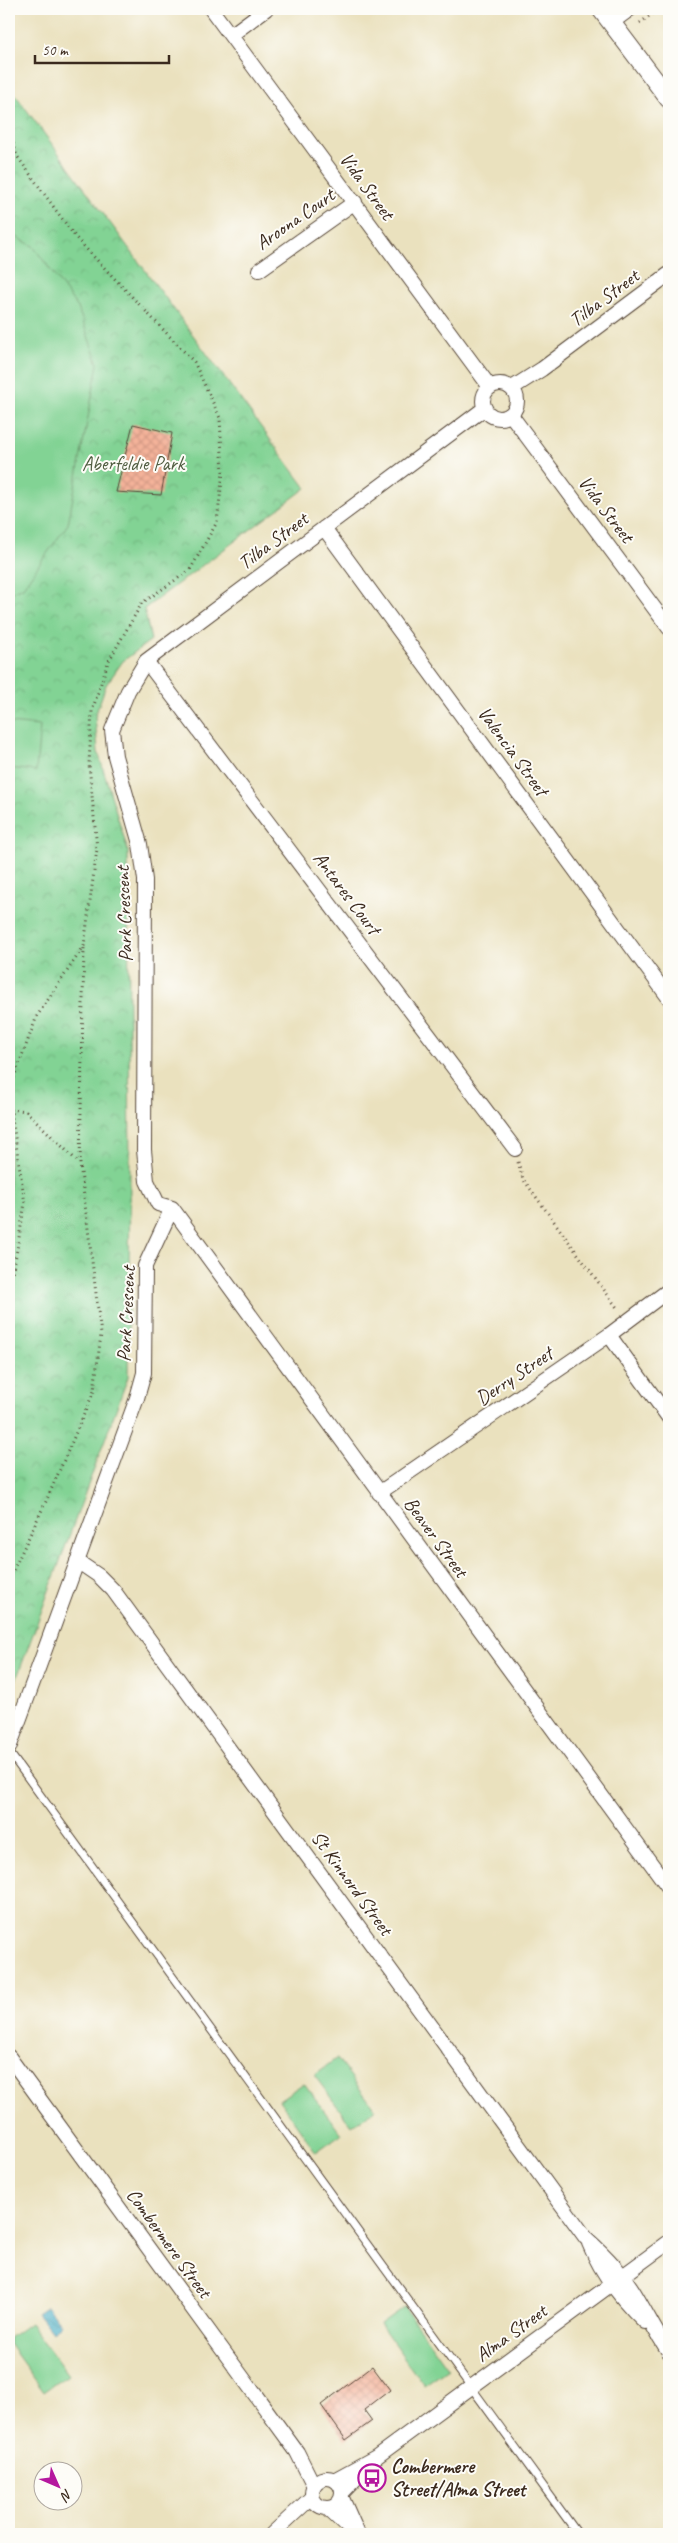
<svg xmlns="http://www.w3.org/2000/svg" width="678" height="2543" viewBox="0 0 678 2543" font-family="Caveat,sans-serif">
<defs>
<pattern id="park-crowns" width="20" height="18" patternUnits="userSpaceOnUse" patternTransform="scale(1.25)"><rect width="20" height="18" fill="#82d394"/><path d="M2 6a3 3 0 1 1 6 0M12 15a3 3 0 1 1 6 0" fill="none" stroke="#71b57f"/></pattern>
<pattern id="water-waves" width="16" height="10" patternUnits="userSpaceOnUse" patternTransform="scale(1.25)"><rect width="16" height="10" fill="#44acc4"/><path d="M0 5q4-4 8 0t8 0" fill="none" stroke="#3a8c9f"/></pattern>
<pattern id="building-cross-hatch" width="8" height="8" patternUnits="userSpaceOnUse" patternTransform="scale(1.25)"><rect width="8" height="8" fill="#f4b29a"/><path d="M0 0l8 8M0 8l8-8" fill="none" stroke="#d29984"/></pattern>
</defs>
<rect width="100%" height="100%" fill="#fdfcf7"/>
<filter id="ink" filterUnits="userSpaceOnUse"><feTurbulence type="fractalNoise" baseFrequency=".02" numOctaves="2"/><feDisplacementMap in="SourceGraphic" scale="10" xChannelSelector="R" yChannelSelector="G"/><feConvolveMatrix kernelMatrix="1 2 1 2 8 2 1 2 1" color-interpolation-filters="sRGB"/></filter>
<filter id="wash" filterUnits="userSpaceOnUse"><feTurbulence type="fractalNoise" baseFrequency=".0096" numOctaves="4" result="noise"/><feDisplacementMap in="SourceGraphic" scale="20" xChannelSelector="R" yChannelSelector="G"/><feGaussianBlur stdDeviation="1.12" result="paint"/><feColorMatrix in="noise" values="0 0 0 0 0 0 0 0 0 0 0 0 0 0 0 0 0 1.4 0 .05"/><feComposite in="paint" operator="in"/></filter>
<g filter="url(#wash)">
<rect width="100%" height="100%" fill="#eae1be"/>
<path fill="url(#park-crowns)" stroke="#5e7e59" d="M9,86L306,488L144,609L151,640L123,661L106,685L95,716L98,752L128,851L130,1180L128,1377L9,1699Z"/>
<path fill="#82d394" stroke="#5e7e59" d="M9,233L33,246L78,308L98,364L68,524L23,587L9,593Z
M9,723L40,726L36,771L9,768Z
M337,2058L375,2109L352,2126L314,2075Z
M304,2083L341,2134L316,2152L279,2100Z
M404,2307L448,2368L424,2385L380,2324Z
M30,2323L68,2375L44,2392L9,2344V2338Z"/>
<path fill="url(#water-waves)" stroke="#406b71" d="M47,2306L61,2324L52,2332L37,2313Z"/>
<g id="blocks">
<path fill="url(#building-cross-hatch)" d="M133,424L172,433L161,495L116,492Z
M372,2366L390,2390L364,2410L372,2421L346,2440L321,2405Z"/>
</g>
</g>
<g filter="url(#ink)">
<use href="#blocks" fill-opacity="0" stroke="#554536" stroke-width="1"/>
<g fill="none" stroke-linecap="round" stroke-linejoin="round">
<g stroke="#554536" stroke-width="9">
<path id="service" d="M9,1752L578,2534"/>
</g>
<g stroke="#554536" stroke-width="16">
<path id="minor" d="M211,9L490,387
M611,23L630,9
M231,35L266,9
M259,270L355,202
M483 401a17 17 0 1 1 34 0a17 17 0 1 1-34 0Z
M512,388L542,369L669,274
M511,415L669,628
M324,528L669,998
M146,661L515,1149
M172,1208L158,1204L147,1181L144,1150L145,880L140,844L115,756L112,730L128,691L146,661L485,408
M172,1208L669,1888
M609,1335L669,1418
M379,1493L609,1335L669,1290
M77,1561L99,1576L113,1590L586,2238C605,2255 622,2272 635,2294C647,2314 656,2333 669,2352
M9,1748L137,1398L144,1373L145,1266L172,1208
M9,2057L297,2452L314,2486
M589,2243C602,2275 621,2299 645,2322
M312 2493a15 15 0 1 1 30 0a15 15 0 1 1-30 0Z
M334,2480L376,2457L669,2242
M342,2493L369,2465
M342,2498L358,2534
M327,2508L355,2534
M272,2534L312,2497"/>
</g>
<g stroke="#554536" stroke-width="20">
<path id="tertiary" d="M601,9L669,99"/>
</g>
<path stroke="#554536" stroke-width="3" stroke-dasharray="1 4" stroke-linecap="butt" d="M640,23L659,9
M9,129L17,156L76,238L194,362L220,418L223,472L217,522L190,570L142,603L108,662L92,711L89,764L97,849L84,946L37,1016L9,1091
M9,153L16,156
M9,1098L25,1203L12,1278L9,1284
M11,1109L26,1111L79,1163
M518,1162L523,1179L618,1309
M9,1579L48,1497L94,1391L101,1334L80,1164L84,948"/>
<use href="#service" stroke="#fff" stroke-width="7"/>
<use href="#minor" stroke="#fff" stroke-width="14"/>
<use href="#tertiary" stroke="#fff" stroke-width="18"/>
</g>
</g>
<defs>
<g id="bus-ring" transform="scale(1.4375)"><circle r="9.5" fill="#fdfcf7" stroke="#b5179e" stroke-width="1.5"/><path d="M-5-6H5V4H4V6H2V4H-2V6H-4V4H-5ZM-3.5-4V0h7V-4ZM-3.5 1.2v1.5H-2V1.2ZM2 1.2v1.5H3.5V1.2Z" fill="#b5179e"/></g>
</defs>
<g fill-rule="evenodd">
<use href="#bus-ring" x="372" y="2478"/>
</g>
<g text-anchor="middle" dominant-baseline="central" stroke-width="4" stroke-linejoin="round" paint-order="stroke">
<g font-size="20" fill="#3b2a1e" stroke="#fdfcf7">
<text transform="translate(367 186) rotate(54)">Vida Street</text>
<text transform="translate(295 219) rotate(-35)">Aroona Court</text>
<text transform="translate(604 298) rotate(-37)">Tilba Street</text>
<text transform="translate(606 509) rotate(53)">Vida Street</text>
<text transform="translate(273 541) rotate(-37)">Tilba Street</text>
<text transform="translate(513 751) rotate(54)">Valencia Street</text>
<text transform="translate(347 893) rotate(53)">Antares Court</text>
<text transform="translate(124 914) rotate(-92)">Park Crescent</text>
<text transform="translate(126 1314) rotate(-87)">Park Crescent</text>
<text transform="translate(514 1376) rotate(-34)">Derry Street</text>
<text transform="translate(436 1537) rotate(54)">Beaver Street</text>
<text transform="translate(352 1883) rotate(54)">St Kinnord Street</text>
<text transform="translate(169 2243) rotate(54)">Combermere Street</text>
<text transform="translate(511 2333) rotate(-36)">Alma Street</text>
</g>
<g font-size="20" fill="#505d41" stroke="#fdfcf7">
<text x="133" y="463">Aberfeldie Park</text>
</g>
<g font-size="20" font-weight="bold" fill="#3b2a1e" stroke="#fdfcf7" text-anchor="start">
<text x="391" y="2466">Combermere<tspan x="391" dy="23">Street/Alma Street</tspan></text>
</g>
</g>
<rect width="678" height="2543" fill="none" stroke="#fdfcf7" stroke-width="30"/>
<g transform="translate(58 2486) rotate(135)"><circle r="24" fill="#fdfcf7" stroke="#afa8a0"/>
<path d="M0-4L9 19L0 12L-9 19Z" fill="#b5179e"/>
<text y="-8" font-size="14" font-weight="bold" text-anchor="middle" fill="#3b2a1e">N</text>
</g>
<path d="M35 55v8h134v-8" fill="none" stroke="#3b2a1e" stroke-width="2.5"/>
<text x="42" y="55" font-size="15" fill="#3b2a1e" stroke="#fdfcf7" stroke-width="4" paint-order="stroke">50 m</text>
</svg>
